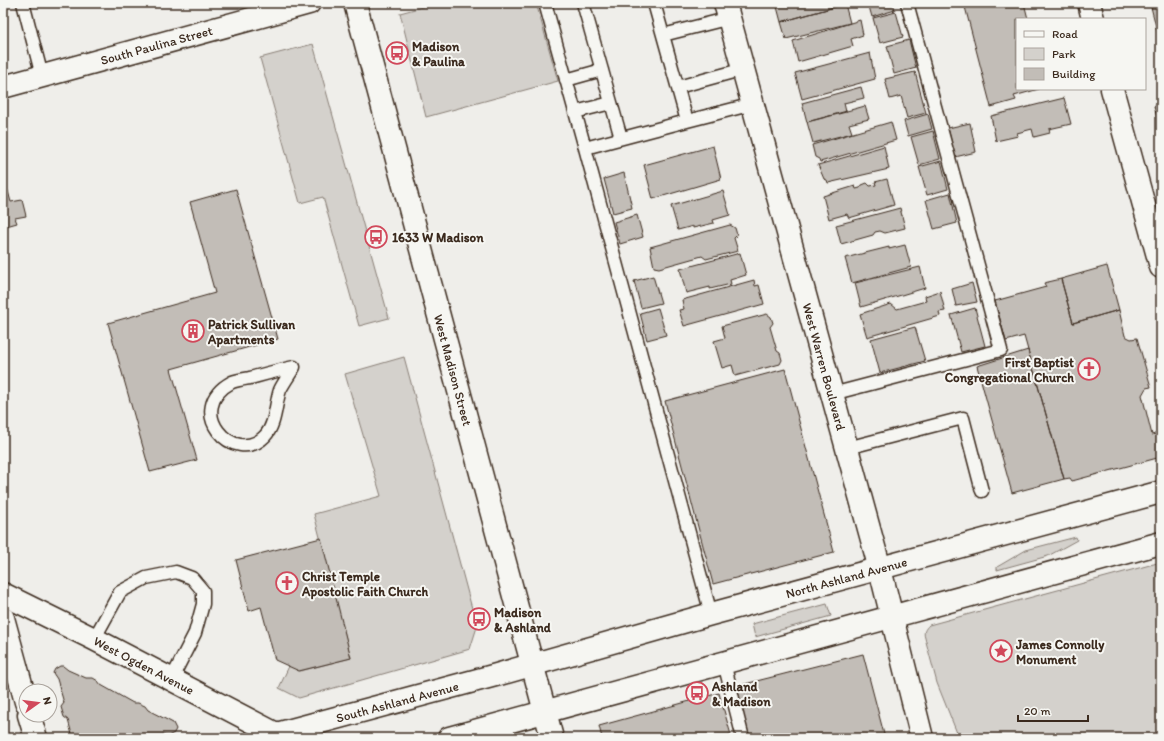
<svg xmlns="http://www.w3.org/2000/svg" width="1164" height="741" viewBox="0 0 1164 741" font-family="Itim,sans-serif">
<rect width="100%" height="100%" fill="#efeeea"/>
<filter id="ink" filterUnits="userSpaceOnUse"><feTurbulence type="fractalNoise" baseFrequency=".025" numOctaves="2"/><feDisplacementMap in="SourceGraphic" scale="8" xChannelSelector="R" yChannelSelector="G"/><feConvolveMatrix kernelMatrix="1 2 1 2 8 2 1 2 1" color-interpolation-filters="sRGB"/></filter>
<g filter="url(#ink)">
<path fill="#d4d1cc" stroke="#887e75" d="M437,3H536L558,81L426,117L400,13Z
M313,44L389,318L359,326L323,197L300,203L260,58Z
M404,357L477,627L470,649L299,698L279,688L289,666L300,671L351,658L314,514L381,496L345,374Z
M1076,537L1077,540L1048,556L997,570V567L1026,550Z
M1161,562V738H959L937,683L925,638C923,632 925,629 929,625Z
M827,604L831,616L755,637L752,624Z"/>
<path fill="#c2bdb7" stroke="#3b2a1e" d="M776,3H849L781,22Z
M868,3H893L895,10L872,17Z
M964,3H1024L1028,19H1017V89H1039L1014,96L1016,100L991,107Z
M1150,3H1161V46Z
M845,4L850,23L786,39L781,22Z
M896,12L903,37L880,43L873,18Z
M860,20L863,35L851,39L853,46L798,62L793,41Z
M909,40L916,68L894,74L887,46Z
M870,53L875,79L802,99L795,73Z
M915,72L926,113L907,118L901,96L890,99L885,79Z
M861,87L864,98L844,103L846,112L807,122L802,103Z
M1064,98L1071,124L1049,129L1050,133L1034,137L1032,129L1017,133L1018,136L996,141L991,116Z
M1161,104V134L1154,106Z
M865,106L869,119L849,124L852,133L813,143L807,122Z
M928,114L932,129L908,136L904,121Z
M891,122L896,140L820,162L819,159L815,157L812,145Z
M970,123L976,152L955,157L948,128Z
M933,131L940,159L919,165L911,137Z
M713,146L721,179L653,199L644,165Z
M884,146L889,169L828,183L827,180L824,179L818,165Z
M941,161L948,189L927,195L919,167Z
M3,173L11,202L22,200L26,216L15,218L17,223L3,227Z
M624,173L632,208L613,213L604,179Z
M887,179L894,205L849,218L847,214L829,219L823,196L855,186L856,189L860,188L862,185L867,183L870,186L876,185L875,182Z
M236,189L278,339L171,369L197,460L150,472L108,323L215,293L190,202Z
M723,191L730,215L713,220L714,223L693,228V226L678,230L671,206Z
M950,193L957,223L934,229L926,200Z
M900,208L905,228L885,233L880,231L875,232L873,235L841,244L836,225Z
M637,215L643,237L620,244L614,222Z
M730,225L735,228L737,235L734,238L738,251L706,259L702,256L659,268L654,267L650,247Z
M905,245L911,267L852,283L845,258L889,247V249Z
M740,253L746,275L730,280L731,284L710,289V287L686,293L680,269Z
M1107,266L1119,310L1073,323L1061,279Z
M920,267L925,288L861,307L855,283Z
M653,276L661,303L641,308L634,281Z
M1061,279L1073,323L1119,310L1125,336L1131,339L1137,338L1151,387L1146,388L1142,395L1152,435L1161,432V457L1072,481L1070,478L1064,479L1024,336L1006,341L995,301L1046,287L1044,283Z
M754,280L755,286L759,285L764,304L684,326L679,310L684,309L682,300Z
M972,283L977,302L956,306L952,289Z
M940,291L945,311L939,312L940,316L867,337L860,314L891,304L897,309L926,301L925,296Z
M658,308L666,335L647,340L640,313Z
M975,308L985,346L961,352L951,315Z
M767,314L771,317L773,323L770,327L777,351L780,353L782,360L780,364L735,376L732,365L722,368L714,341L725,338L722,326Z
M915,327L925,361L880,373L871,339Z
M1028,350L1064,479L1012,493L977,366Z
M785,369L834,552L713,584L665,401Z
M321,538L351,658L299,671L275,660L261,607L249,611L236,560Z
M863,654L885,738H747L733,687Z
M60,666H63L68,670L86,678H93L98,681L101,685L133,703H138L145,706L148,710L173,723L176,729L174,733L168,736L163,735L152,738H73L68,720L64,717L61,707L64,703L57,679L53,673L55,669Z
M719,693L731,735L721,738H602L599,726Z"/>
<g fill="none" stroke-linecap="round" stroke-linejoin="round">
<g stroke="#3b2a1e" stroke-width="15">
<path id="lane" d="M23,3L42,76
M545,3L585,148L711,614
M583,3L621,138
M663,35L730,18
M566,80L602,70
M678,87L744,69
M575,112L611,103
M687,121L753,104
M585,148L687,121L654,3
M294,367C290,374 284,382 280,390C275,405 276,424 265,436C234,468 182,409 232,382C237,380 244,379 250,378C265,374 279,370 294,367Z
M832,394L1001,350L907,3
M847,448L963,418L982,491
M94,639L120,592L146,578L176,572L192,578L203,591V604L195,633L171,680
M724,663L743,738"/>
</g>
<g stroke="#3b2a1e" stroke-width="25">
<g id="street">
<path id="s1" d="M3,87L309,3"/>
<path d="M3,618L26,702"/>
<path d="M29,715L36,738"/>
</g>
</g>
<g stroke="#3b2a1e" stroke-width="25">
<g id="secondary">
<path id="s2" d="M355,3L552,738"/>
<path id="s3" d="M725,3L880,569L922,738"/>
<path d="M1089,3L1093,19"/>
<path d="M1112,89L1161,267"/>
<path id="s4" d="M3,594L94,639L282,737"/>
<path id="s5" d="M261,738L496,675L711,614L1161,492"/>
<path d="M449,738L1161,543"/>
</g>
</g>
<use href="#lane" stroke="#f6f6f2" stroke-width="12"/>
<use href="#street" stroke="#f6f6f2" stroke-width="22"/>
<use href="#secondary" stroke="#f6f6f2" stroke-width="22"/>
</g>
</g>
<defs>
<g id="bus-ring" transform="scale(1.15)"><circle r="9.5" fill="#f6f6f2" stroke="#d1495b" stroke-width="1.5"/><path d="M-5-6H5V4H4V6H2V4H-2V6H-4V4H-5ZM-3.5-4V0h7V-4ZM-3.5 1.2v1.5H-2V1.2ZM2 1.2v1.5H3.5V1.2Z" fill="#d1495b"/></g>
<g id="building-ring" transform="scale(1.15)"><circle r="9.5" fill="#f6f6f2" stroke="#d1495b" stroke-width="1.5"/><path d="M-4-6H4V6H1V3H-1V6H-4ZM-2.5-4.3h1.7v1.8h-1.7ZM.8-4.3h1.7v1.8H.8ZM-2.5-1h1.7V.8h-1.7ZM.8-1h1.7V.8H.8Z" fill="#d1495b"/></g>
<g id="church-ring" transform="scale(1.15)"><circle r="9.5" fill="#f6f6f2" stroke="#d1495b" stroke-width="1.5"/><path d="M-1.2-6h2.4v3.5h3.3v2.4h-3.3V6h-2.4V-.1h-3.3v-2.4h3.3Z" fill="#d1495b"/></g>
<g id="sight-ring" transform="scale(1.15)"><circle r="9.5" fill="#f6f6f2" stroke="#d1495b" stroke-width="1.5"/><path d="M0-6L1.8-2.2L6-1.7L2.9 1.2L3.7 5.4L0 3.3L-3.7 5.4L-2.9 1.2L-6-1.7L-1.8-2.2Z" fill="#d1495b"/></g>
</defs>
<g fill-rule="evenodd">
<use href="#bus-ring" x="397" y="53"/>
<use href="#bus-ring" x="376" y="237"/>
<use href="#building-ring" x="193" y="331"/>
<use href="#church-ring" x="1089" y="369"/>
<use href="#church-ring" x="287" y="583"/>
<use href="#bus-ring" x="479" y="619"/>
<use href="#sight-ring" x="1001" y="651"/>
<use href="#bus-ring" x="697" y="693"/>
</g>
<g text-anchor="middle" dominant-baseline="central" stroke-width="4" stroke-linejoin="round" paint-order="stroke">
<g font-size="13" fill="#3b2a1e" stroke="#f6f6f2">
<text stroke="none"><textPath href="#s1" startOffset="159">South Paulina Street</textPath></text>
<text stroke="none"><textPath href="#s3" startOffset="377">West Warren Boulevard</textPath></text>
<text stroke="none"><textPath href="#s2" startOffset="380">West Madison Street</textPath></text>
<text stroke="none"><textPath href="#s5" startOffset="607">North Ashland Avenue</textPath></text>
<text stroke="none"><textPath href="#s4" startOffset="158">West Ogden Avenue</textPath></text>
<text stroke="none"><textPath href="#s5" startOffset="141">South Ashland Avenue</textPath></text>
</g>
<g font-size="13" font-weight="bold" fill="#3b2a1e" stroke="#f6f6f2" text-anchor="start">
<text x="412" y="46">Madison<tspan x="412" dy="15">&amp; Paulina</tspan></text>
<text x="392" y="237">1633 W Madison</text>
<text x="208" y="324">Patrick Sullivan<tspan x="208" dy="15">Apartments</tspan></text>
<text x="1074" y="362" text-anchor="end">First Baptist<tspan x="1074" dy="15">Congregational Church</tspan></text>
<text x="302" y="576">Christ Temple<tspan x="302" dy="15">Apostolic Faith Church</tspan></text>
<text x="494" y="612">Madison<tspan x="494" dy="15">&amp; Ashland</tspan></text>
<text x="1016" y="644">James Connolly<tspan x="1016" dy="15">Monument</tspan></text>
<text x="712" y="686">Ashland<tspan x="712" dy="15">&amp; Madison</tspan></text>
</g>
</g>
<rect width="1164" height="741" fill="none" stroke="#f6f6f2" stroke-width="16"/>
<rect x="8" y="8" width="1148" height="725" fill="none" stroke="#3b2a1e" stroke-width="1.5" filter="url(#ink)"/>
<rect x="1016" y="18" width="130" height="72" fill="#f6f6f2" stroke="#aba49d"/>
<rect x="1024" y="31" width="20" height="6" fill="#f6f6f2" stroke="#aba49d"/>
<text x="1052" y="38" font-size="12" fill="#3b2a1e">Road</text>
<rect x="1024" y="48" width="20" height="12" fill="#d4d1cc" stroke="#aba49d"/>
<text x="1052" y="58" font-size="12" fill="#3b2a1e">Park</text>
<rect x="1024" y="68" width="20" height="12" fill="#c2bdb7" stroke="#aba49d"/>
<text x="1052" y="78" font-size="12" fill="#3b2a1e">Building</text>
<g transform="translate(38 703) rotate(76)"><circle r="19" fill="#f6f6f2" stroke="#aba49d"/>
<path d="M0-3L7 15L0 10L-7 15Z" fill="#d1495b"/>
<text y="-6" font-size="11" font-weight="bold" text-anchor="middle" fill="#3b2a1e">N</text>
</g>
<path d="M1018 715v6h70v-6" fill="none" stroke="#3b2a1e" stroke-width="2"/>
<text x="1024" y="715" font-size="12" fill="#3b2a1e" stroke="#f6f6f2" stroke-width="3" paint-order="stroke">20 m</text>
</svg>
